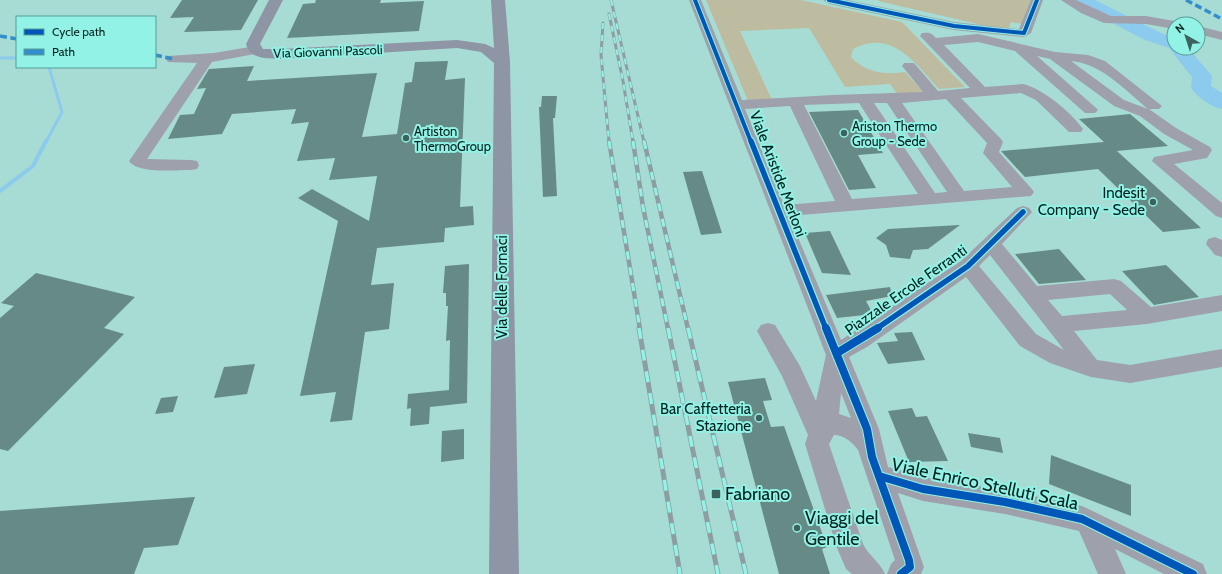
<svg xmlns="http://www.w3.org/2000/svg" width="1222" height="574" viewBox="0 0 1222 574" font-family="Cabin,sans-serif">
<rect width="100%" height="100%" fill="#a7dcd5"/>
<path fill="#bebca0" d="M706,0H801L902,22L965,87L939,89C916,64 892,28 853,49L851,57C866,73 885,75 905,72L923,92L898,95L890,84L845,87L809,28L740,31L772,100L748,101Z
M879,0H1034L1026,25L1011,22L1008,31L878,1Z"/>
<g fill="none" stroke-linecap="round" stroke-linejoin="round">
<path stroke="#8ccaee" stroke-width="3" d="M0,58H17
M46,142L62,112L49,67"/>
<path stroke="#8ccaee" stroke-width="4" d="M0,191L33,166L46,141"/>
<path fill="#8ccaee" fill-rule="evenodd" d="M1073,0H1095L1159,32L1174,38V48H1188L1212,76L1211,86L1222,93V109C1211,107 1197,97 1191,88L1192,77L1169,48L1145,40L1076,4Z"/>
</g>
<path fill="#668a85" d="M182,0H258L241,30L184,32L194,17L170,18Z
M316,0H381L380,3L424,1L419,31L287,38L303,4L315,3Z
M448,61L445,80L465,78L460,207L473,206L474,225L445,228L444,242L377,248L371,285L394,283L389,329L365,332L352,420L330,422L336,392L300,396L338,221L298,198L312,189L369,221L377,176L329,180L335,158L297,161L309,122L291,124L296,109L232,114L222,134L168,139L180,115L194,114L206,88L197,89L209,69L254,66L247,81L377,73L362,137L397,134L405,83L412,82L415,62Z
M542,96H557L555,118H553L557,196L543,197L539,107H541Z
M858,110L883,153L858,155L876,188L849,190L809,112Z
M1130,114L1168,146L1117,151L1201,228L1163,232L1098,169L1025,177L1001,151L1104,142L1079,119Z
M702,171L722,233L701,235L683,172Z
M960,225L928,249L913,250L910,259L890,257L886,245L876,238L888,229Z
M830,231L851,275L822,273L805,233Z
M1059,249L1086,280L1039,284L1015,254Z
M469,264L467,403L430,407L429,424L410,426L411,408L407,409L408,394L449,390L450,340L446,341L448,306H446V293H443L445,266Z
M1166,265L1199,297L1154,305L1122,271Z
M36,273L135,297L104,328L124,334L8,451L0,449V318L14,306L1,303Z
M890,287L892,296L866,301L873,314L837,318L826,295Z
M912,332L925,360L888,364L877,343L898,341L894,333Z
M255,364L247,394L214,398L224,367Z
M765,378L772,400L763,401L771,427L784,426L827,547L822,549L830,574H779L728,382Z
M178,396L173,412L155,414L161,398Z
M912,408L916,417L927,416L948,461L909,462L888,411Z
M464,429V459L441,462L442,431Z
M968,433L1000,438L1003,453L971,447Z
M1051,455L1131,485V516L1049,484Z
M195,497L178,545L144,548L134,574H0V511Z"/>
<g fill="none" stroke-linecap="round" stroke-linejoin="round">
<path fill="#9ea0ac" fill-rule="evenodd" d="M689,0H701L742,100L833,95L923,92L902,66L904,63H914L938,91L970,88L920,36L922,33C929,32 932,33 936,38L978,34L1055,52L1088,55L1105,61L1162,106L1159,109H1149L1176,128L1210,147L1212,150L1207,158L1174,164L1222,203V218L1216,216L1152,161L1154,157L1193,150L1164,134L1140,116L1114,106L1050,59L1037,56L1095,107L1098,110L1095,113H1085L1015,51L978,42L944,45L985,87L1023,84C1042,88 1072,113 1083,129L1081,132H1069L1036,100L1021,93L961,98L1001,139L1003,142L999,152L1031,188L1034,192L1031,196L789,216L841,340L961,261L1017,208L1023,206L1029,208L1032,212L1002,244L1037,286L1114,279L1121,281L1151,307L1222,295V311L1147,324L1074,331L1097,360L1130,365L1222,349V367L1130,383L1091,377L1050,363L1020,346L966,277L867,347L849,357L879,429L888,467L923,477L1005,490L1082,506L1203,564L1207,574H1164L1115,549L1126,574H1098L1079,531L1005,514L923,501L898,493L924,567L921,574H887L891,564L895,560L858,450C852,442 844,435 834,435L829,444L863,544C869,556 879,561 885,574H852L846,569L837,548L805,444L808,435L782,376L757,331L761,325L768,323L775,325L800,366L816,401L826,355ZM1071,61C1101,63 1126,91 1148,109L1124,100ZM946,99L987,143L983,153L1012,187L964,191L902,103ZM859,103L918,194L852,199L804,105ZM874,103H887L947,192L935,193ZM790,106L835,201L784,205L745,109ZM990,255L1064,350L1036,334L979,266ZM1110,294L1127,310L1062,316L1048,300ZM841,393L851,418L839,414Z
M823,0H847L954,22L1019,29L1031,0H1043L1031,33L1024,37L954,30L829,4Z
M1061,0H1076L1111,16H1146L1174,21L1180,24H1174V29L1146,24L1104,23L1081,13Z
M1198,26L1222,32V40L1198,34Z
M255,46L260,47L262,50L260,53L212,62L147,159L191,160L197,161L199,165L197,169L191,170C175,170 138,174 129,161L197,63L168,62L166,59L168,56L214,53Z
M1215,237L1222,240V257L1215,255L1206,244L1208,239Z"/>
<path fill="#8e95a4" fill-rule="evenodd" d="M269,0H283L260,44L263,49H280L457,40L485,44L494,48L491,0H505L510,62L519,574H489L494,63L481,52L457,48L280,59C266,58 251,60 246,44Z"/>
<g stroke="#8d9ea3" stroke-width="3">
<path id="rail-far2" d="M611,0L644,142
M609,14L623,81L633,142
M603,23L601,55L609,142"/>
</g>
<g stroke="#8d9ea3" stroke-width="4.5">
<path id="rail-far1" d="M609,141L640,329
M633,141L643,207L668,329
M644,141L688,329"/>
</g>
<g stroke="#8d9ea3" stroke-width="5">
<path id="rail" d="M639,328L680,574
M668,328L718,574
M688,328L746,574"/>
</g>
<use href="#rail-far2" stroke="#91f2e5" stroke-width="2" stroke-dasharray="6" stroke-linecap="butt"/>
<use href="#rail-far1" stroke="#91f2e5" stroke-width="3" stroke-dasharray="8" stroke-linecap="butt"/>
<use href="#rail" stroke="#91f2e5" stroke-width="3.5" stroke-dasharray="11" stroke-linecap="butt"/>
<path stroke="#338eca" stroke-width="3.5" stroke-dasharray="7 3.5" stroke-linecap="butt" d="M1186,0L1222,19
M0,36L17,39
M155,55L173,59"/>
<g stroke="#91f2e5" stroke-width="6">
<path id="cycleway-far2" d="M695,0L751,142
M829,0L954,26L1024,33L1037,0"/>
</g>
<g stroke="#91f2e5" stroke-width="8">
<path id="cycleway-far1" d="M751,141L826,329
M876,329L968,266L1023,212"/>
</g>
<g stroke="#91f2e5" stroke-width="10">
<path id="cycleway" d="M826,328L867,429L872,457L909,560L910,567L901,574
M837,353L878,328
M879,476L923,489L1005,502L1082,519L1193,574"/>
</g>
<use href="#cycleway-far2" stroke="#0057b8" stroke-width="4"/>
<use href="#cycleway-far1" stroke="#0057b8" stroke-width="5.5"/>
<use href="#cycleway" stroke="#0057b8" stroke-width="8"/>
</g>
<g fill="#3b625d" stroke="#91f2e5" stroke-width="1.5">
<circle cx="844" cy="133" r="4"/>
<circle cx="406" cy="138" r="4"/>
<circle cx="1153" cy="202" r="4"/>
<circle cx="759" cy="418" r="4"/>
<rect x="711" y="489" width="10" height="10" rx="2"/>
<circle cx="797" cy="528" r="4"/>
</g>
<g text-anchor="middle" dominant-baseline="central" stroke-width="4" stroke-linejoin="round" paint-order="stroke">
<g font-size="13" fill="#01201d" stroke="#91f2e5">
<text transform="translate(328 51) rotate(-2)">Via Giovanni Pascoli</text>
</g>
<g font-size="13" fill="#01201d" stroke="#91f2e5" text-anchor="start">
<text x="852" y="126">Ariston Thermo<tspan x="852" dy="15">Group - Sede</tspan></text>
<text x="414" y="131">Artiston<tspan x="414" dy="15">ThermoGroup</tspan></text>
</g>
<g font-size="15" fill="#01201d" stroke="#91f2e5">
<text transform="translate(778 174) rotate(69)">Viale Aristide Merloni</text>
<text transform="translate(502 287) rotate(-90)">Via delle Fornaci</text>
<text transform="translate(906 290) rotate(-35)">Piazzale Ercole Ferranti</text>
</g>
<g font-size="15" fill="#01201d" stroke="#91f2e5" text-anchor="end">
<text x="1145" y="193">Indesit<tspan x="1145" dy="17">Company - Sede</tspan></text>
<text x="751" y="409">Bar Caffetteria<tspan x="751" dy="17">Stazione</tspan></text>
</g>
<g font-size="18" fill="#01201d" stroke="#91f2e5">
<text transform="translate(985 484) rotate(12)">Viale Enrico Stelluti Scala</text>
</g>
<g font-size="18" fill="#01201d" stroke="#91f2e5" text-anchor="start">
<text x="725" y="494">Fabriano</text>
<text x="805" y="518">Viaggi del<tspan x="805" dy="21">Gentile</tspan></text>
</g>
</g>
<rect x="16" y="16" width="140" height="52" fill="#91f2e5" stroke="#579e95"/>
<rect x="24" y="29" width="20" height="6" fill="#0057b8" stroke="#579e95"/>
<text x="52" y="36" font-size="12" fill="#01201d">Cycle path</text>
<rect x="24" y="49" width="20" height="6" fill="#338eca" stroke="#579e95"/>
<text x="52" y="56" font-size="12" fill="#01201d">Path</text>
<g transform="translate(1186 36) rotate(321)"><circle r="19" fill="#91f2e5" stroke="#579e95"/>
<path d="M0-3L7 15L0 10L-7 15Z" fill="#3b625d"/>
<text y="-6" font-size="11" font-weight="bold" text-anchor="middle" fill="#01201d">N</text>
</g>
</svg>
